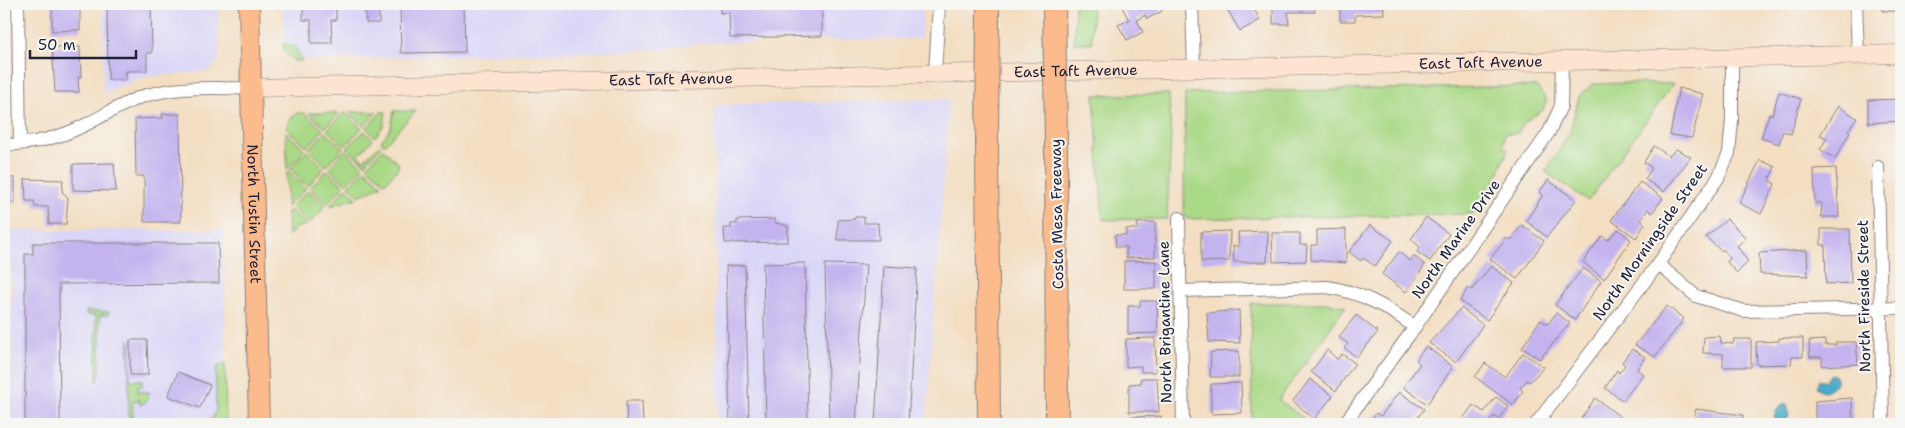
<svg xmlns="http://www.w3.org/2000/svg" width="1905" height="428" viewBox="0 0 1905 428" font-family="'Shantell Sans',sans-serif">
<rect width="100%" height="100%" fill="#f6f6f2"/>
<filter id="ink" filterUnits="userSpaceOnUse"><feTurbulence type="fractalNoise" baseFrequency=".02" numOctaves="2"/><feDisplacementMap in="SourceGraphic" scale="10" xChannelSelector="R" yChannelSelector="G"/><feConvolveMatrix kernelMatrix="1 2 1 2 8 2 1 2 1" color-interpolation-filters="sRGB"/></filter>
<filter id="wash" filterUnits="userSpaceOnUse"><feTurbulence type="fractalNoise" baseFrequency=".0096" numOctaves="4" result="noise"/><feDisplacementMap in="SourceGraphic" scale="20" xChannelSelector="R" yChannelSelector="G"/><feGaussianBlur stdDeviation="1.12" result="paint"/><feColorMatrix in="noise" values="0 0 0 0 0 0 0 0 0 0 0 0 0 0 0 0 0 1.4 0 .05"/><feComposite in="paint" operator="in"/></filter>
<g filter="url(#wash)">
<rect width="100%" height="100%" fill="#f3dec2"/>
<path fill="#dad6f7" d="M104,4H218L219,60L208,71L144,77L103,93Z
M283,4H923L921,38L701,43L655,50L294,60L285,50Z
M949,99L926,424H718L714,105Z
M11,230H224L226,424H12Z"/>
<path fill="#aad987" stroke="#667e61" d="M1075,4H1092V43H1074Z
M284,43L295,47L302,61H294L284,51Z
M1627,83L1673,84L1588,201L1545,172L1570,133L1579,96L1593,84Z
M1536,86L1547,100L1543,110L1526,121L1518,133L1505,134L1503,148L1508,149C1500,173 1489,193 1475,214L1186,219L1184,213L1185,93Z
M1169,94L1171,135L1167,219L1103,220L1094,95Z
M394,111H416L384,145L381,142L391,127Z
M344,112L362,128L345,146L327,130Z
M349,112H377L364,126Z
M381,112H386L384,125L375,137L366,128Z
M298,113H305L323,130L307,147L286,128L289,120Z
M309,113H339L325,128Z
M364,131L373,139L358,156L364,160L379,145L381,147L365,164L347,148Z
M286,132L305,150L287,169Z
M325,132L343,148L326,166L309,149Z
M383,149L399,164L397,170L385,183L367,166Z
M345,150L363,167L346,184L329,168Z
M307,151L324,168L308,186L290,169Z
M365,169L382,185L359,196L349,186Z
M327,170L344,186L327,204L310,188Z
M288,171L306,188L287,207V172Z
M346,188L357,198L330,206Z
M308,190L326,206L309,224L292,207Z
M290,210L307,225L298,227L288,236L287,212Z
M1251,303H1326L1346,306L1279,400L1311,424H1252Z
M86,311L109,312L108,315H100V374L97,382L96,315H87Z
M129,340L130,380H142V386H138V392H149L148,400L140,405L139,400L133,401V424H129Z
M225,363L226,423L209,424L216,411V370L219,365Z"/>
<path fill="#4aabc9" stroke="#366682" d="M1831,374L1836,376V383L1830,389L1822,392L1816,388L1819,379L1825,381Z
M1787,404L1789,415L1783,424H1776C1772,414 1777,406 1787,404Z"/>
<g id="blocks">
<path fill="#c3b4ef" d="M52,4H80V30L52,31Z
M107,4H151L152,53H147V71H126V80H108Z
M303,4H336V20H331L332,43H311V20H303Z
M365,4H379V23H366Z
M400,4H464L465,52L401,53Z
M720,4H895V7L822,9V36L730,38L729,12L720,13Z
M1128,4H1158L1162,11L1147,19L1145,15L1137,20L1143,32L1127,40L1118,25L1129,20L1122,7Z
M1224,4H1251L1260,20L1240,31Z
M1283,4H1314L1315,12H1288L1289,24H1273V6H1283Z
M1340,4H1383L1384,14L1355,15V21H1340Z
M1882,4H1901V11H1882Z
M52,47H80L81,77H78L79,92H55Z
M1679,88L1703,94L1692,138L1670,135Z
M1779,92L1801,99L1791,134L1783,131L1779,144L1761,138L1769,114L1772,115Z
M1901,99V121L1868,123V100Z
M1838,106L1857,118L1848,130L1850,132L1835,159L1820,149L1827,138L1820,135Z
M162,114H180L181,222H144V176H136L135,119L163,118Z
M1654,146L1669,156L1676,149L1691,157L1664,192L1645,179L1652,168L1644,162Z
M1760,160L1775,167L1769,180L1775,184L1761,214L1739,203Z
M114,163L116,191L73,190V164Z
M1836,168L1839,217H1821L1822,203H1815L1814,169Z
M4,178H15V203H4Z
M25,179L63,180L62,192L68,197L66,224H49L48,207H35L34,201H26Z
M1548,180L1576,200L1547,237L1526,221L1543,195L1539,193Z
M1640,182L1663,198L1652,213L1648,209L1641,220L1645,224L1636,238L1611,220Z
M855,217H864V223H878L879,240H837L838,220L855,219Z
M1426,217L1449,234L1430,261L1417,252L1420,247L1411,239Z
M775,219L776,223L788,226V242L725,243L724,228H731V224H737V220Z
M1727,219L1746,238L1737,246L1748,262L1737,273L1727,262L1730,258L1723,249L1721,251L1706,237Z
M1155,222V257L1126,258V247H1116L1115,235H1126V229H1138L1137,223Z
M1370,225L1393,241L1375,266L1363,258L1361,261L1349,252Z
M1522,225L1544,241L1517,279L1490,259L1507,238L1510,240Z
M1346,229V263L1311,260V245H1317V230Z
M1618,229L1631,240L1604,279L1583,262L1602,236L1608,240Z
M1821,229H1850L1851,283L1826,284L1825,245H1821Z
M1230,231L1229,261L1201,262V232Z
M1268,231L1267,262H1234L1233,246H1239L1238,232Z
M1272,233H1300V245H1307L1306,261L1273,262Z
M33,243H218L219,283L59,284L60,424H25V254H33Z
M1807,250L1808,276L1760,274L1759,253Z
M1399,252L1410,261L1414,256L1425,265L1406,292L1382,274Z
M1124,261H1156V289H1124Z
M805,263L808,424H766L763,264Z
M825,264L866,265L856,424H829Z
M745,265L749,424H730L726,266Z
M884,266L917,268L908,424H875Z
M1491,266L1514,283L1487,320L1460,301L1468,288L1472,290Z
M1583,268L1601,281L1575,320L1555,305Z
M1140,301H1157L1158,333L1128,334V306H1140Z
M1667,306L1684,319L1655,357L1635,345Z
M1461,308L1483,325L1456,362L1429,343Z
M1239,310L1240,343L1209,342L1207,313Z
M1556,313L1570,323L1540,359L1522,348L1540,320L1548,324Z
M1356,315L1378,332L1357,357L1344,348L1348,344L1339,337Z
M1720,336L1721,343L1733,344L1734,339H1751V367H1723V354L1703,353L1704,337Z
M1155,338L1156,372H1141V366L1126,367V339Z
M1779,338H1803V357H1792L1791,364L1757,365L1756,342L1779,341Z
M130,340H147L148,375H130Z
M1825,340V345H1836V342H1856L1858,364L1822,366V357H1810L1809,341Z
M1426,346L1453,367L1427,404L1403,387L1420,364L1416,360Z
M1632,349L1645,357L1637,369L1643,374L1623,401L1605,388L1617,370L1619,373L1625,365L1622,362Z
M1327,350L1337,359L1342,354L1355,363L1336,391L1311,372Z
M1239,351V377H1210L1211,352Z
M1523,353L1544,367L1530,382L1527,380L1520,388L1523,391L1513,405L1475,377L1485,363L1505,377Z
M178,372L210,385L200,408L168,396Z
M1141,378H1157L1159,412H1129V384L1141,383Z
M1310,379L1333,396L1314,419L1293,401Z
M1241,383L1242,413L1211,414V384Z
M1399,392L1424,409L1413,424H1370L1376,413L1381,416Z
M1496,397L1508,406L1499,419L1494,416L1487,424H1459L1473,405L1484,412Z
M1595,398L1630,424H1588L1581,419Z
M1852,398L1853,424H1815V401Z
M626,401H642L643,424H627Z
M1696,409L1743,415L1742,424H1693Z
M1161,416L1160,424H1127V417Z"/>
</g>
</g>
<g filter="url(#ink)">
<use href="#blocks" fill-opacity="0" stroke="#8a807e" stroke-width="1"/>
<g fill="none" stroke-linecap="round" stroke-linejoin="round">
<g stroke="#8a807e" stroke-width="14">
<path id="minor" d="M18,4L20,144
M1192,4L1194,69
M1856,4L1858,55
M935,74L939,4
M4,145C32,144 60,138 85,125C105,115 123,103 144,96C177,85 216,89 251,88
M1878,167L1883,424
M1179,218L1183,424
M1658,264L1696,296L1744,311L1901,308
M1181,291L1327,287C1361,292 1387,307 1415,327
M1344,424L1415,327L1549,132L1561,106L1562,61
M1536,424L1658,264L1718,178L1729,153L1732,120V57"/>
</g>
<g stroke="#8a807e" stroke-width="19">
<g id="secondary">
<path id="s1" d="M251,88L1901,54"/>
</g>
</g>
<g stroke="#8a807e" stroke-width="22">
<g id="primary">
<path id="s2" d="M249,4L259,424"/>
</g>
</g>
<g stroke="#8a807e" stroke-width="24">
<path id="motorway" d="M1056,142L1057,424
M987,145L989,424"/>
</g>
<use href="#minor" stroke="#fff" stroke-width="12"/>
<use href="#secondary" stroke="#fde4d1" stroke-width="18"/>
<use href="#primary" stroke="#fbbb8c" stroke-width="20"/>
<use href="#motorway" stroke="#fbbb8c" stroke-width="22"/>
<g stroke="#8a807e" stroke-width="24" stroke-linecap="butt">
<path id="motorway-bridge" d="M1054,4L1056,142
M987,145L988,4"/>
</g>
<use href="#motorway-bridge" stroke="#fbbb8c" stroke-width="22"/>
</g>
</g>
<g text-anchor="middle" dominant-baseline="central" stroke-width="4" stroke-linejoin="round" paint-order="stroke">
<g font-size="15" fill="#22223b" stroke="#f6f6f2">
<text stroke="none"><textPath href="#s1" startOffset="1230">East Taft Avenue</textPath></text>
<text stroke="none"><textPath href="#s1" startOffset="825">East Taft Avenue</textPath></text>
<text stroke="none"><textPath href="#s1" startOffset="420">East Taft Avenue</textPath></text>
<text stroke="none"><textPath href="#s2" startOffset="210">North Tustin Street</textPath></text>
<text transform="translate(1057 214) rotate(-91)">Costa Mesa Freeway</text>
<text transform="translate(1456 239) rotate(-55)">North Marine Drive</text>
<text transform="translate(1650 242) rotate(-55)">North Morningside Street</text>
<text transform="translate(1864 296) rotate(-91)">North Fireside Street</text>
<text transform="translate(1165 322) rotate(-91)">North Brigantine Lane</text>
</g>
</g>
<rect width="1905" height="428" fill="none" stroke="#f6f6f2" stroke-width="20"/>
<path d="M30 50v8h106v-8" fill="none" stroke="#22223b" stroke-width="2.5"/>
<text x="38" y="50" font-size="15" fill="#22223b" stroke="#f6f6f2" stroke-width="4" paint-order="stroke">50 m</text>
</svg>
